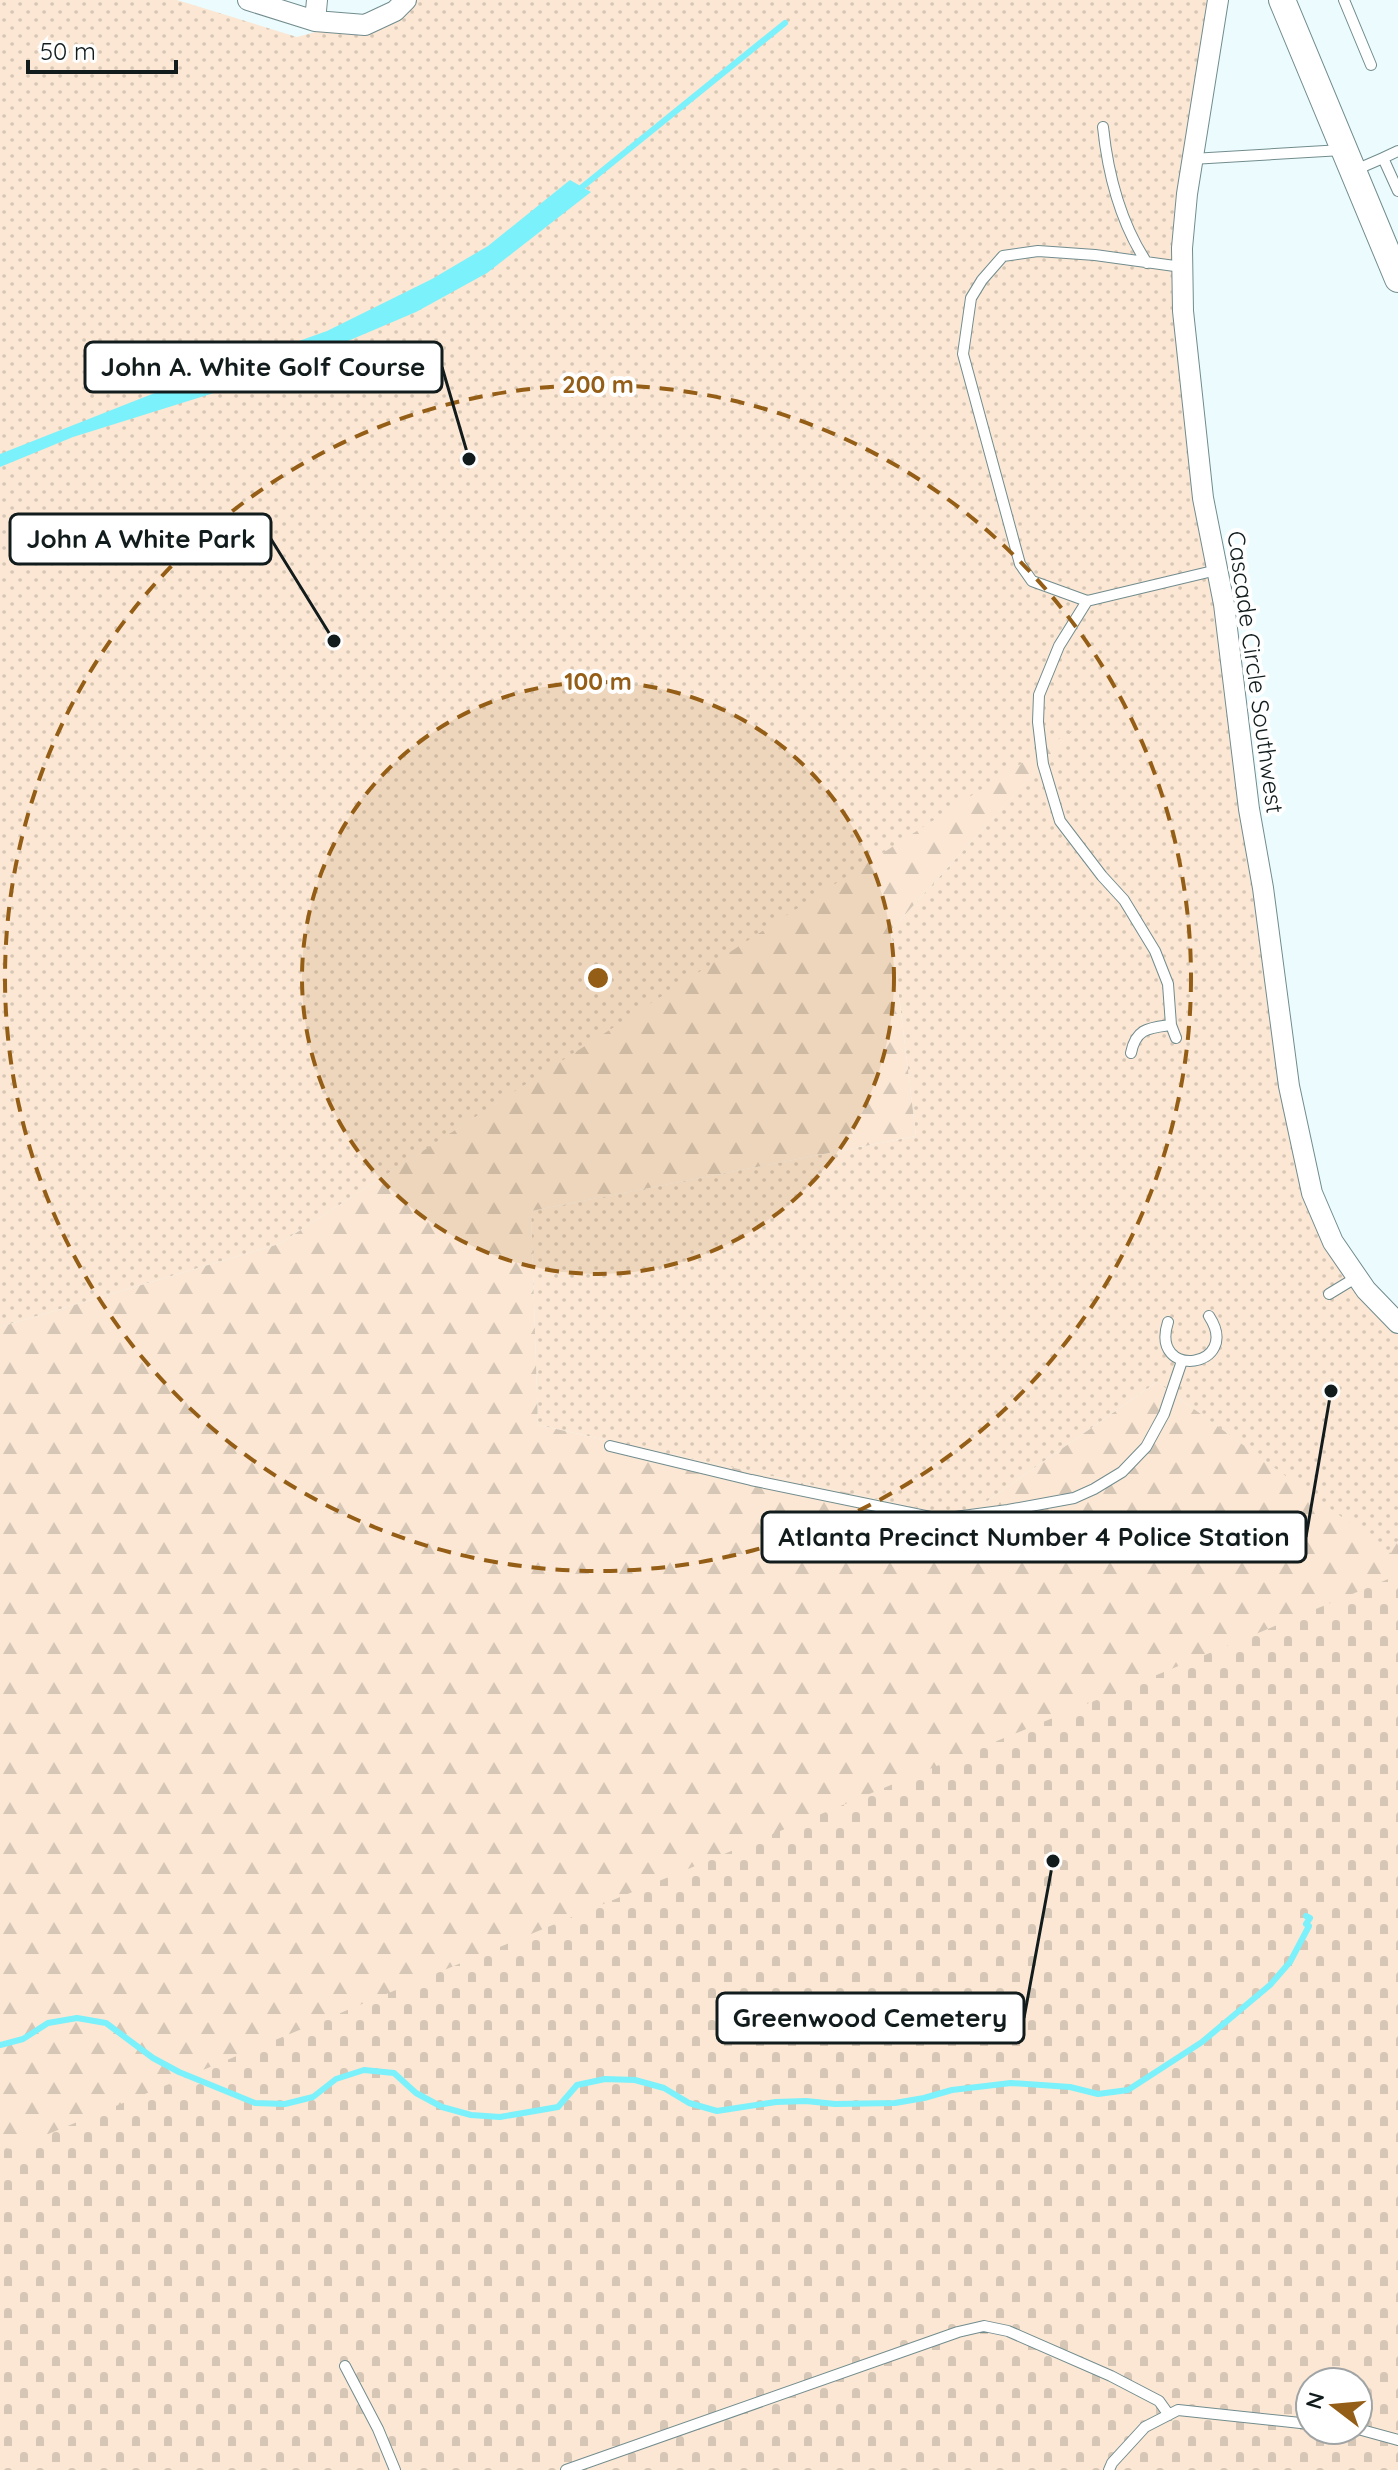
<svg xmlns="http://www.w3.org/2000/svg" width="1398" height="2470" viewBox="0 0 1398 2470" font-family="Quicksand,sans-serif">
<defs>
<pattern id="green-dots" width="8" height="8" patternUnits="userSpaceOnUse" patternTransform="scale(2)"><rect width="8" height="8" fill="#fbe7d3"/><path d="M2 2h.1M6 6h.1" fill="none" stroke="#d6c6b5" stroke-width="1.8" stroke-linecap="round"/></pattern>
<pattern id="forest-firs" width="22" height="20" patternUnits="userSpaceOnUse" patternTransform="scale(2)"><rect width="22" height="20" fill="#fbe7d3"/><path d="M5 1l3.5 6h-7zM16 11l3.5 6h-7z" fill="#d6c6b5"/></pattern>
<pattern id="cemetery-stones" width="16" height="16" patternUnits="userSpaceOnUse" patternTransform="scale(2)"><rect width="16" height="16" fill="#fbe7d3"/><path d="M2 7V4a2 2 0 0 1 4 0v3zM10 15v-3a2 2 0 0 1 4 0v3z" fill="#d6c6b5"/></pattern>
</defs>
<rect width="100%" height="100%" fill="#ecfcfe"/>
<path fill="url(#green-dots)" d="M0,0H177L297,37L403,8L412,0H1228L1180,242L1192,389L1307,1161L1368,1294L1398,1327V1541L1391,1554L1157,1382L963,1518L538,1425L531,1211L916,1136L891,930L1070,733L279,1244L0,1327Z"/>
<path fill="url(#forest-firs)" d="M1073,730L891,930L916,1136L531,1211L538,1425L963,1518L1157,1382L1391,1553L1398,1541V2107L217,2470H0V1327L279,1244Z"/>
<path fill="url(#cemetery-stones)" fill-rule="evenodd" d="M1398,1575V2470H0V2147L12,2149ZM1310,2382H1358V2430H1310Z"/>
<path fill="#7af1fb" d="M570,180L591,192L487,273L416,312L329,349L217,392L73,437L0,467V454L175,385L327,331L432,279L488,246Z"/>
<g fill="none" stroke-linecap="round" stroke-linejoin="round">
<path stroke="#7af1fb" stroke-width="6" d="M576,192L785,23
M0,2045L23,2039L48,2023L77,2018L106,2023L153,2058L179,2072L255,2103L285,2104L313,2097L336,2079L364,2070L394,2073L416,2093L442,2107L471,2115L500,2117L558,2107L577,2085L605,2079L635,2080L664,2088L689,2103L717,2111L776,2102L806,2101L835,2104L895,2103L924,2098L952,2090L1011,2083L1070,2087L1098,2094L1128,2090L1202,2042L1270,1985L1290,1962L1309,1926L1306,1924L1310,1918L1306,1916"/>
<g stroke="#728c8e" stroke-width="12">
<path id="lane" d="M1344,0L1371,65
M1103,127C1108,175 1120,222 1147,263
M1383,158L1398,151
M1192,159L1342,150
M1353,171L1383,158L1398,191
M1087,601L1032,581L1020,564L963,354L971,298L982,280L1003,256L1038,251L1095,255L1182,267
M1176,1038L1171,1025L1168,984L1155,951L1124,900L1102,876L1060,821L1043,764L1038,722L1039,695L1059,646L1087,601L1217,570
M1131,1053C1136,1028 1149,1028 1171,1025
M1329,1294L1357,1277
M1168,1322C1149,1381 1243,1368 1209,1316
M610,1446L751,1480L940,1519L1008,1510L1074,1498L1094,1489L1122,1472L1146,1447L1164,1414L1182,1361
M345,2366L378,2429L395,2470
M1358,2429L1398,2440
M566,2470L958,2332L984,2326L1008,2331L1111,2376L1159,2401L1169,2415
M1109,2470L1112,2463L1145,2427L1178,2410L1310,2424"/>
</g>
<g stroke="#728c8e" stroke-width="22">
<path id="street" d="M248,0L315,21L365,25L395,11L406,0
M1218,0L1187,194L1182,248L1183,311L1203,498L1224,604L1249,809L1263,888L1289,1086L1312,1193L1333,1242L1366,1290L1398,1323
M315,21L317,0"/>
</g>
<g stroke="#728c8e" stroke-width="28">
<path id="secondary" d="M1282,0L1398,279"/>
</g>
<use href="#lane" stroke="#fff" stroke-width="10"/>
<use href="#street" stroke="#fff" stroke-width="20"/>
<use href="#secondary" stroke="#fff" stroke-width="26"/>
</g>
<circle cx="598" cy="978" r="296" fill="#955e16" fill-opacity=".12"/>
<g fill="none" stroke="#955e16" stroke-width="4" stroke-dasharray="14 10">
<circle cx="598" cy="978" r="296"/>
<circle cx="598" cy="978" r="593"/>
</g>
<g text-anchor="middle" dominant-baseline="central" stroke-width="8" stroke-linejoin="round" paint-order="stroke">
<g font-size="24" fill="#121c1d" stroke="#fff">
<text transform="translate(1256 672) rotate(82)">Cascade Circle Southwest</text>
</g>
</g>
<circle cx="598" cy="978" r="12" fill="#955e16" stroke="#fff" stroke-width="4"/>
<g font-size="24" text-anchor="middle" font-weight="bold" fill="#955e16" stroke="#fff" stroke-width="8" stroke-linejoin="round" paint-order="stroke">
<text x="598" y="393">200 m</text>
<text x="598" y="690">100 m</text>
</g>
<path fill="none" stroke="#121c1d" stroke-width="3" d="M469 459L442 367M334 641L271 539M1331 1391L1306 1537M1053 1861L1024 2018"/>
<g fill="#121c1d" stroke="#fff" stroke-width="3">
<circle cx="469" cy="459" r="8"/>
<circle cx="334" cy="641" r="8"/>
<circle cx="1331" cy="1391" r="8"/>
<circle cx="1053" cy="1861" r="8"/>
</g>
<g fill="#fff" stroke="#121c1d" stroke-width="3">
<rect x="85" y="342" width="357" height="50" rx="8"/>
<rect x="10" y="514" width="261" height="50" rx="8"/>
<rect x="762" y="1512" width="544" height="50" rx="8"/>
<rect x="717" y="1993" width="307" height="50" rx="8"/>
</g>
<g font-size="26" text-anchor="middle" font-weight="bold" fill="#121c1d">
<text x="263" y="376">John A. White Golf Course</text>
<text x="141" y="548">John A White Park</text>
<text x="1034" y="1546">Atlanta Precinct Number 4 Police Station</text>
<text x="870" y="2027">Greenwood Cemetery</text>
</g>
<g transform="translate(1334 2406) rotate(286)"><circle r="38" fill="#ffffff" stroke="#a0a4a5" stroke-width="2"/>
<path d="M0-6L14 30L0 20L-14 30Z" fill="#955e16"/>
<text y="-12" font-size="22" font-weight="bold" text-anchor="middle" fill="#121c1d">N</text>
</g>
<path d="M28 60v12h148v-12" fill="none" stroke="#121c1d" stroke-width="4"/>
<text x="40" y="60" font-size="24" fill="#121c1d" stroke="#ffffff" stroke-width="6" paint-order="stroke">50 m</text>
</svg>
